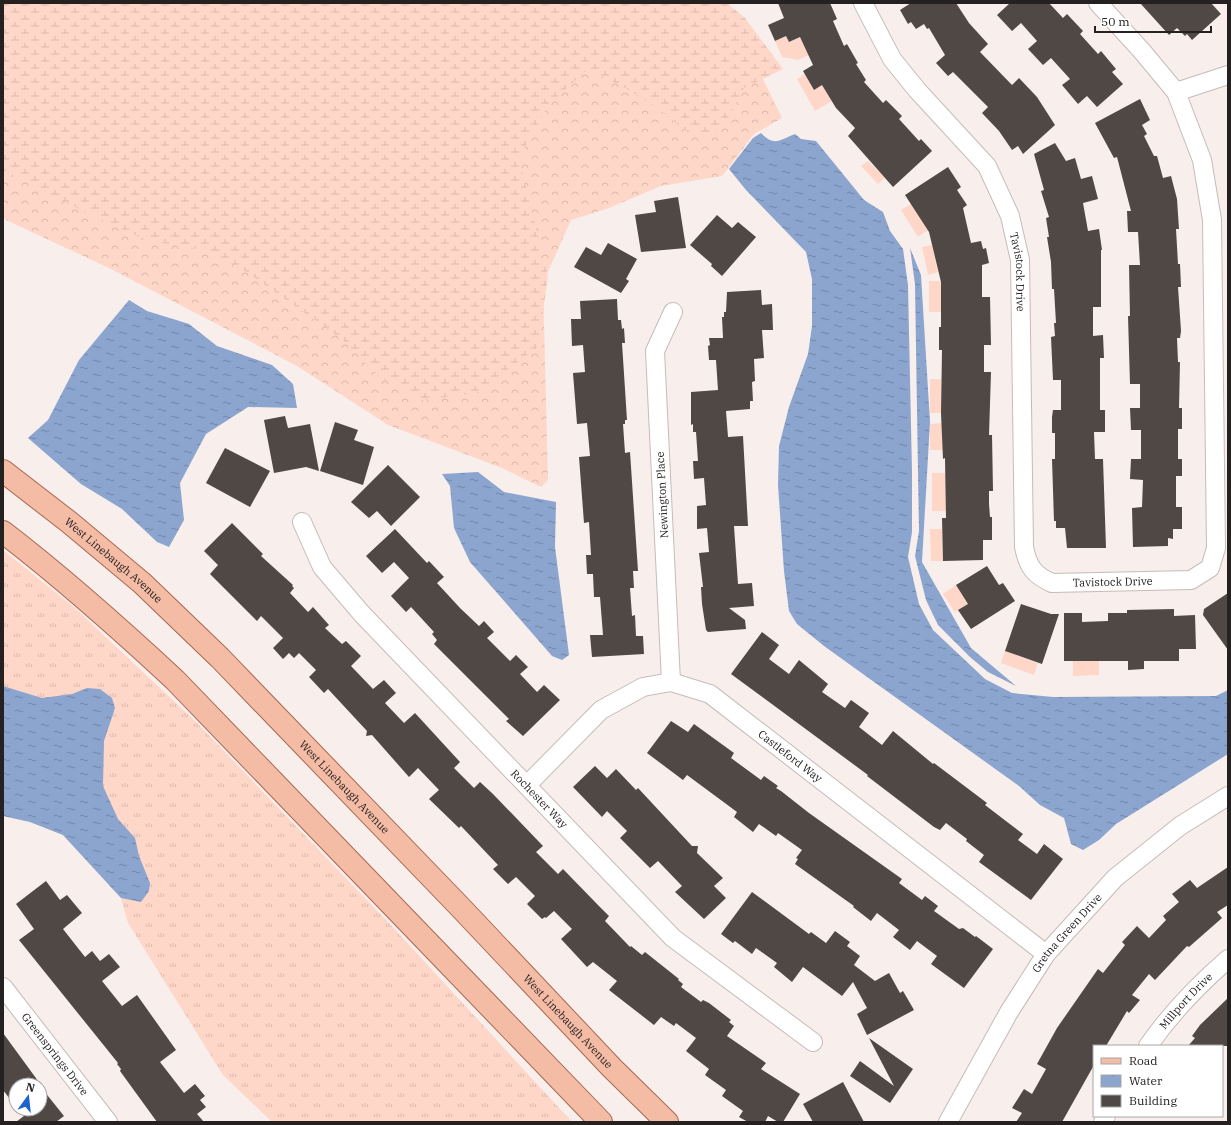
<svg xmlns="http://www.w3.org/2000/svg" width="1231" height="1125" viewBox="0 0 1231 1125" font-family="'IBM Plex Serif',serif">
<defs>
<pattern id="grass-tufts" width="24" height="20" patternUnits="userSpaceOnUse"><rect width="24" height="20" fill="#fed7c9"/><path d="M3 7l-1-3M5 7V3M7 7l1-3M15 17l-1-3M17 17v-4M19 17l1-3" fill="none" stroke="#dab8ac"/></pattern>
<pattern id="forest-crowns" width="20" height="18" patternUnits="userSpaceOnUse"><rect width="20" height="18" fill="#fed7c9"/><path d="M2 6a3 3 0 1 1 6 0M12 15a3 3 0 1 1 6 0" fill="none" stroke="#dab8ac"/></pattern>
<pattern id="wetland-marsh" width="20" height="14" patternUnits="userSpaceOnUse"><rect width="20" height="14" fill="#fed7c9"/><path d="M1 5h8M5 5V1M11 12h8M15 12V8" fill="none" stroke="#dab8ac"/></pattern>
<pattern id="water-ripples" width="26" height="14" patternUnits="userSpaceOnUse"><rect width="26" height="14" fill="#8ba5cf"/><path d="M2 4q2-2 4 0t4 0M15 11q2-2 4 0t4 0" fill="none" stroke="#7186a8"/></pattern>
</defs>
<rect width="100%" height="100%" fill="#f8eeeb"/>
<path fill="url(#grass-tufts)" d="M3,550L75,608L196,722L388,922L572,1122H272L223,1075L128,923L121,898L63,835L30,822L3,816Z"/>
<path fill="url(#forest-crowns)" d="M3,3H726L782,118L754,134L722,176L661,186L609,208L571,220L543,283L548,480L541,487L502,468L388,425L297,366L111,269L8,221L3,217Z"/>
<path fill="url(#wetland-marsh)" d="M3,3H727L745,18L783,69L744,88L719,135L686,131L655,106L627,89L588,69L549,104L519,158L548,276L538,347L476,393L423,400L379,377L342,339L241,268L203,250L147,240L101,220L3,170Z"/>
<path fill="#fed7c9" d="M786,36L789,42L800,37L809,55L798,60L782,57L775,41Z
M805,74L814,90L822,85L832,101L815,111L797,79Z
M868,161L885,178L878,184L861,166Z
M911,204L928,230L918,237L901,210Z
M932,245L938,272L928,275L922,247Z
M929,281H941V312H929Z
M930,379H941V413H930Z
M943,423V450H930V424Z
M932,473H946V511H932Z
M930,529H942L943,561H931Z
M956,585L968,604L955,612L943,594Z
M1005,651L1038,663L1034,675L1001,663Z
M1073,661H1099V675L1073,676Z"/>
<path fill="url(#water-ripples)" d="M761,133C774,147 780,140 795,134L801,139L816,141L864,200L883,212L890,231L903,249L908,285L912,472V532L908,557L919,604L933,630L985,679L1012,693L1053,697L1216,696L1228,690V754L1116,824L1099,840L1083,850L1071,844L1064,818L1040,805L1019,786L824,646L797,624L789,611L784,571L778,485L779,446L789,407L808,354L812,326V279L806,252L746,190L729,169L753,138Z
M910,248L921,275L930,422L922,562L971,648L1016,686L988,672L970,657L938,625L926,600L915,556L919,531L918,472L915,284Z
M129,300L147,311L189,324L217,346L272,365L293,384L297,408L248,407L206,434L180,483L184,520L169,547L157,542L122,509L81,484L28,438L48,420L79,360Z
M478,472L504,492L556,502L555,547L569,655L562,660L552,656L470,562L454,528L450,486L442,474Z
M3,686L42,698L72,694L87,688L100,689L112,698L115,708L104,741L103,786L118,819L135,838L139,856L150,883L149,891L141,902L121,898L63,835L30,822L3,816Z"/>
<path fill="#4f4845" d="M778,3H830L837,19L833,21L844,46L847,44L858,63L856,64L866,80L864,82L883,103L886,100L902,116L899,119L919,141L921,139L932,151L893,187L848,136L855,128L836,108L822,85L814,90L803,71L813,65L800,37L789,42L786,36L775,41L768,25L784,18Z
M911,3H956L969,23L988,44L980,52L1012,85L1019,78L1037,97L1055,125L1023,154L1018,146L1012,150L999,131L982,113L988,107L953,72L948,76L936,63L945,55L929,28L927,29L924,24L916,29L911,22L908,24L900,10Z
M1010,3H1049L1063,18L1067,14L1083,31L1080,34L1098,54L1101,51L1116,69L1112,72L1123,84L1097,107L1087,96L1078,104L1062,85L1070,79L1051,58L1043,65L1028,49L1037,41L1021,23L1012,31L997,15Z
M1140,3H1211L1221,14L1192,40L1187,34L1185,36L1177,28L1169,35Z
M1140,99L1150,120L1142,125L1147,134L1144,136L1154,156H1157L1163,178L1171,176L1177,199L1179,229H1176L1178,264H1180L1181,287H1178L1181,331L1180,338H1177L1178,362H1180L1179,408H1182V429H1178V459H1182V476H1176V507H1182V529H1173V539L1168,538V546L1133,547L1132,508L1142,507L1143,480L1130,479L1131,459H1141V430H1131L1130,408H1140V384H1130L1128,316H1130L1129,265H1140L1138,232H1128L1127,211H1131L1117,157L1114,158L1095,123Z
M1055,143L1066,161L1075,158L1081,179L1092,176L1098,199L1083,203L1088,231L1099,229L1102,250H1101V307H1093V336L1103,335L1104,358H1100V410H1105V432H1094L1095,459H1103L1106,548H1067L1065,528H1056V521H1054L1052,459H1055V433H1052V417L1053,410H1061V380H1053L1051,337L1055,336L1054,323H1056L1054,289H1052L1051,262L1047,237H1049L1046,218L1049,217L1041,191L1044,190L1034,154Z
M948,167L961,187L957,190L967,205L963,208L971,243L981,241L983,249L986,248L989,263L982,265V297H990L991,345H984V372H991L989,435H992L993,491H989V504L990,517H992V540H983V560L943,561L942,518H946L945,458L943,459L941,413L942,350H939V327H941V282L929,232L905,195Z
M678,197L686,248L641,252L635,215L656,212L654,201Z
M717,215L732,228L738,222L756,237L722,276L711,266L712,264L690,245Z
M608,243L637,259L626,279L629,281L621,293L574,267L586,247L601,255Z
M761,290L762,305L772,304L773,330H762L764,358L754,359L755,381L752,382L753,401H750V409L726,411L728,437L743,436L748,526H734L738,584L752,583L754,606L729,608L745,620L746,629L708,632L706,630L702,604L701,587H703L699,553L709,552L707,528L697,529V506L706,505L704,478L694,479L693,461H698L696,432H693V424L691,425V392L718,390L716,360H709L708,346L710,345L709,338H723L722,317H724V312H726L727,292Z
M617,299L618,320H621L622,329L624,328L625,343H622L627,420H625V424H623L625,453L630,452L638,571H633L634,588H630L632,616L635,615L636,636H643L644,654L592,657L590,635H603L600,597H594L593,574H587L586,555H591L589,522L584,523L579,457L590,456L587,423L577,424L573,373L585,372L583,345L572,346L571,319H581L580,301Z
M285,416L288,428L310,424L319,471L306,467L274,473L264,420Z
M335,422L358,430L354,440L374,447L363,485L320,471Z
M225,448L270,471L250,507L206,483Z
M388,465L420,497L391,526L377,511L369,518L351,502Z
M232,523L263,554L261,556L293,585L292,586L294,588L290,593L308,612L313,607L329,625L325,628L342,644L346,641L361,656L351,666L373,689L384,680L396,693L385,703L404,723L415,713L460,762L454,768L474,788L480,782L493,794L543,846L536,852L558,874L563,869L596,903L609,916L605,921L630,947L631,946L642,955L645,952L679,979L678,980L683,984L681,987L701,1002L703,1000L709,1003L731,1020L729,1022L734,1026L727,1036L766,1063L761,1069L800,1094L783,1122H778L768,1116L765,1122H748L739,1117L743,1111L722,1096L726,1090L705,1075L709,1069L686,1051L696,1038L676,1023L674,1026L661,1017L654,1025L609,990L617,981L593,962L587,967L561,939L572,929L554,911L546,918L545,917L542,919L527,904L535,896L516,877L508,884L493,869L498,865L461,826L459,828L429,799L439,790L418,768L409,777L372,735L366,736L367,731L328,689L324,693L309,677L316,670L299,653L294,658L289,653L283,659L273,648L283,638L261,616L257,621L210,574L218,565L204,551Z
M395,529L427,563L429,561L444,577L437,583L460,608L479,626L484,621L494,632L487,638L510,661L516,655L528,667L520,674L537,692L544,685L560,700L523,736L506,721L509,719L434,644L437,640L432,634L434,632L411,607L406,612L391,596L409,578L394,562L382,573L366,556Z
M987,566L999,585L1003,583L1015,601L971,629L958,610L968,604L956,585Z
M1228,593V650L1203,615L1204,609Z
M1021,604L1051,614H1059L1042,664L1005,651Z
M1174,609V616L1195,615L1196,649H1179V661H1144V669L1128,670V661H1064V613H1082V622L1108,621V613H1127V610Z
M762,632L779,645L769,659L789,674L799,660L828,684L822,692L845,708L851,700L869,713L859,727L882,745L893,731L933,764L934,763L987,803L985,805L1023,834L1018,840L1037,854L1044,844L1063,859L1031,900L979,862L984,855L966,841L967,839L946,823L940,830L934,827L867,776L868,775L731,674Z
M671,721L688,732L694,724L734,753L731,758L761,780L764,776L778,786L776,788L781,791L809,813L902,879L899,883L922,900L925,896L938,906L934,911L959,929L963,928L975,937L976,936L993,949L964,988L931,964L937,956L917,941L910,950L893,937L899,930L877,913L871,921L853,907L854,906L795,864L798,859L796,858L802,850L778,833L776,836L759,824L753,832L734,817L737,812L687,775L683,780L647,753Z
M595,766L607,778L616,769L636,790L638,788L692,846H698L697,853L723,878L714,886L726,898L704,919L675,892L682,886L658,861L650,868L620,838L627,831L607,811L602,817L573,787Z
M1228,867V905L1217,912L1222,918L1189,947L1187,946L1155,980L1149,974L1132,995L1140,1000L1129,1013L1127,1011L1106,1046H1094V1065L1062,1122H1016L1022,1113L1012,1108L1024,1089L1032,1094L1046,1069L1037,1064L1057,1028L1098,969L1103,973L1125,945L1122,942L1137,926L1149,938L1166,920L1163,916L1179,902L1172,894L1190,880L1197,888Z
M46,881L60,900L67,895L82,913L63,929L85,957L92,951L100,961L109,954L120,967L102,981L122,1006L137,995L176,1050L160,1062L184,1093L195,1084L205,1096L200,1100L206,1107L197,1114L204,1122H157L120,1071L121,1069L117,1064L118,1063L19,940L34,929L16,904Z
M752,892L809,934L811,932L826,943L835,931L850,942L847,946L860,956L854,965L875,981L889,973L900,993L903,991L914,1010L867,1035L857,1014L867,1008L853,982L842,996L803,967L792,982L774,967L777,963L756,948L752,954L735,941L733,943L721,934Z
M1228,998V1046H1188L1195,1038L1192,1036L1200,1025Z
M3,1033L41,1085H16V1107L3,1090Z
M869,1038L913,1069L890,1103L850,1076L860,1061L894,1086Z
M843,1082L864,1122H813L803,1104Z
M40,1086L64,1116L56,1122H16L33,1109H40Z"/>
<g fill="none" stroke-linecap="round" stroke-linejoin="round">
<g stroke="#c5bcb9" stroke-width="20">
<g id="minor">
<path id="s1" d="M863,3L892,59L917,90L987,166L1010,216L1020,260L1024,547C1028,567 1034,575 1052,583L1191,580L1210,568L1216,548L1212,220L1202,160L1176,92L1141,50L1098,3"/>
<path d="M1176,92L1228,75"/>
<path id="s2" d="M302,522L322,567L362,614L673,938L813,1042"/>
<path d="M671,682L655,351L673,312"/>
<path id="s3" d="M527,785L601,710L643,687L671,682L710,694L1046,954"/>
<path id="s4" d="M3,987L108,1122"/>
<path id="s5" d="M1148,1046C1171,1013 1198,985 1228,959"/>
<path id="s6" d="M948,1122L1009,1012L1046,954L1115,878L1180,826L1228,796"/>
<path d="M1103,1122L1106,1116"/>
</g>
</g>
<g stroke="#a7684f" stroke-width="24">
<g id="major">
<path id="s7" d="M3,471L69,522L142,583L220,658L462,909L612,1068L667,1122"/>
<path d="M3,532C63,578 119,628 175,680L601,1122"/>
</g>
</g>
<use href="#minor" stroke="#fff" stroke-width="18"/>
<use href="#major" stroke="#f4bba5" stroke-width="22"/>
</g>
<g text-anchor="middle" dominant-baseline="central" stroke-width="4" stroke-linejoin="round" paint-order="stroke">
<g font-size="11" fill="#252120" stroke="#fff">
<text stroke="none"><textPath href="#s1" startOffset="318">Tavistock Drive</textPath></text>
<text transform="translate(662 495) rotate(-93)">Newington Place</text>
<text stroke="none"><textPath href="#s7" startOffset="142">West Linebaugh Avenue</textPath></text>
<text stroke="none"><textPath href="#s1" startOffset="702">Tavistock Drive</textPath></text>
<text stroke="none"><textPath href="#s3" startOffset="324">Castleford Way</textPath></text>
<text stroke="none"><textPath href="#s7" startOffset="466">West Linebaugh Avenue</textPath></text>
<text stroke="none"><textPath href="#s2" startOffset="367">Rochester Way</textPath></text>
<text stroke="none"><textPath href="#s6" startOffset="224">Gretna Green Drive</textPath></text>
<text stroke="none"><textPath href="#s5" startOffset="59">Millport Drive</textPath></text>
<text stroke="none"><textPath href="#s7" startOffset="790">West Linebaugh Avenue</textPath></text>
<text stroke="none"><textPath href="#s4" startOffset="85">Greensprings Drive</textPath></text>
</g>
</g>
<rect width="1231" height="1125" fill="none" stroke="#252120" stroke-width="8"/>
<rect x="1093" y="1045" width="130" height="72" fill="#ffffff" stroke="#a8a6a6"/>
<rect x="1101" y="1058" width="20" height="6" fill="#f4bba5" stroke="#a8a6a6"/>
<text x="1129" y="1065" font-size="12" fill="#252120">Road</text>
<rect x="1101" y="1075" width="20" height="12" fill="url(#water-ripples)" stroke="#a8a6a6"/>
<text x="1129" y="1085" font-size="12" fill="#252120">Water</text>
<rect x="1101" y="1095" width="20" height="12" fill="#4f4845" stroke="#a8a6a6"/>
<text x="1129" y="1105" font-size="12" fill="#252120">Building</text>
<g transform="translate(28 1097) rotate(15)"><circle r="19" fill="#ffffff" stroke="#a8a6a6"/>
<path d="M0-3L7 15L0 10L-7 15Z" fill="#1d62cd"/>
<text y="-6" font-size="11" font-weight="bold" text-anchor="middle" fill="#252120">N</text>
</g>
<path d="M1095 26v6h116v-6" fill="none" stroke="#252120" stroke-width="2"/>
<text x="1101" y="26" font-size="12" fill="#252120" stroke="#ffffff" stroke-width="3" paint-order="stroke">50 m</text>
</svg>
